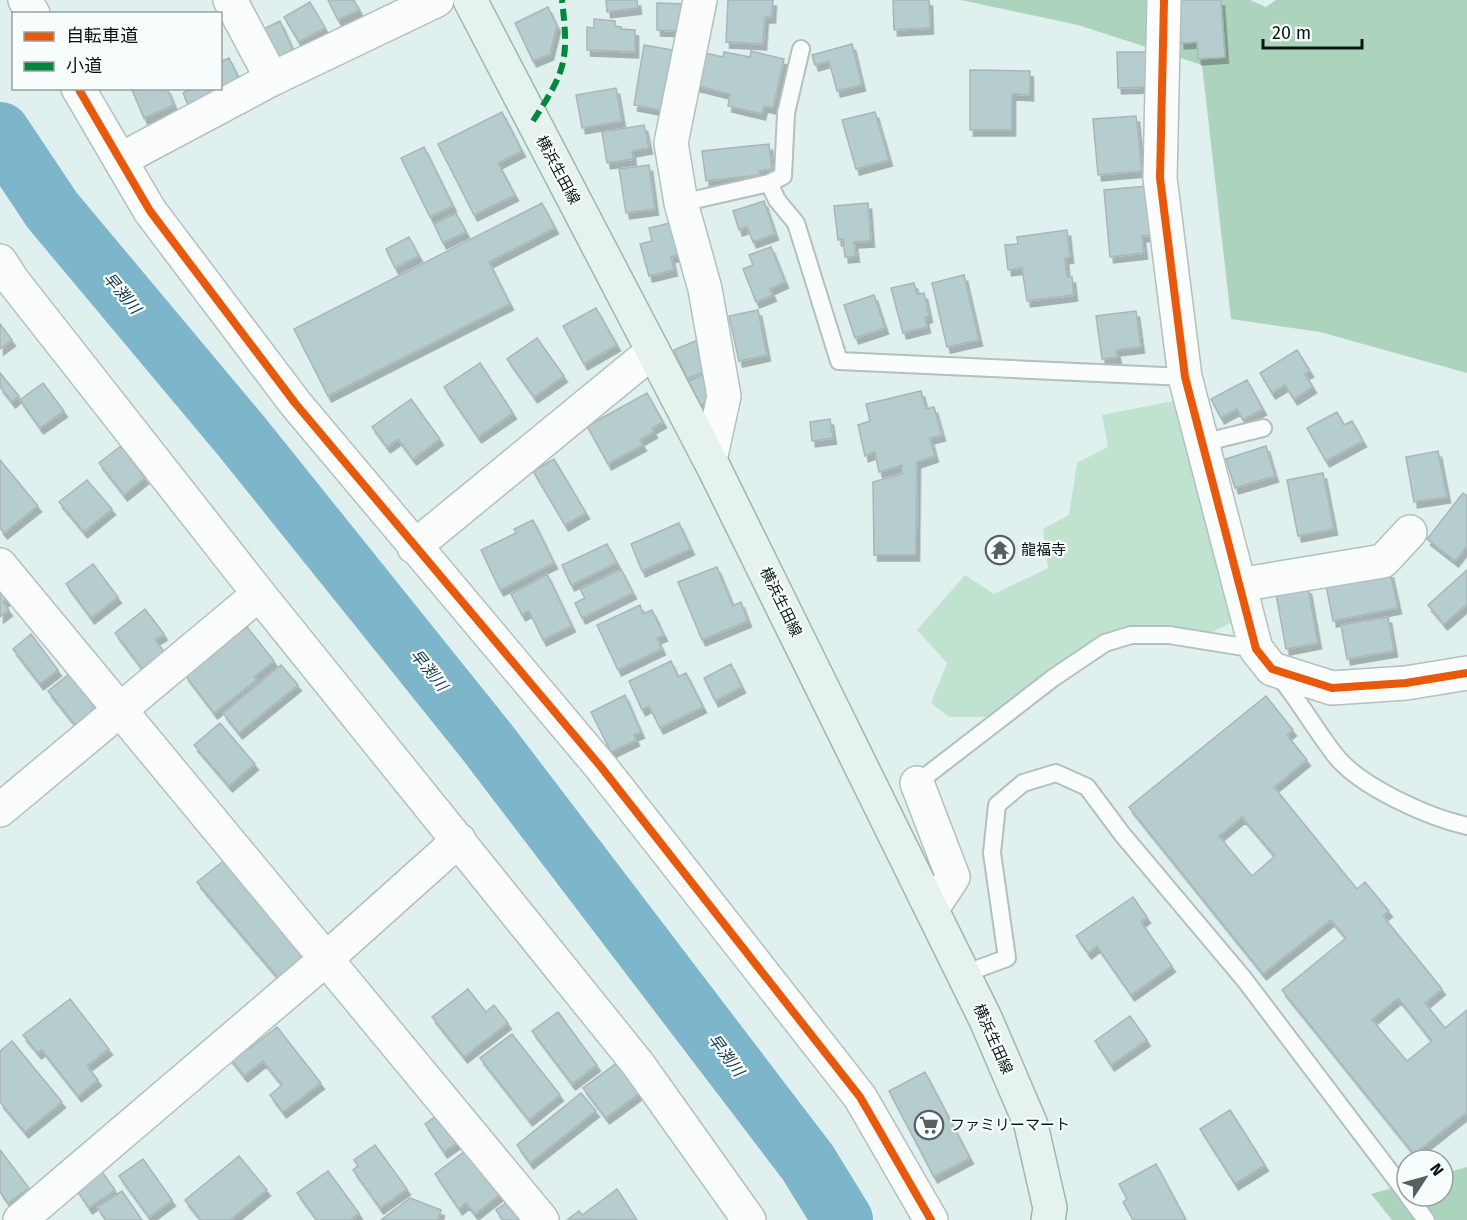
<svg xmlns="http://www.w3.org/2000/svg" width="1467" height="1220" viewBox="0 0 1467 1220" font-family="'Fira Sans','Noto Sans JP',sans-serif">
<defs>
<filter id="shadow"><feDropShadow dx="3.5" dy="6" stdDeviation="0" flood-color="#0004"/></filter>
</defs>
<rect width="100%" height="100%" fill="#dff0ee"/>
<path fill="#c0e3cf" d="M1178,400L1233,622L1208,634L1130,627L986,717H949L931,703L947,663L917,630L965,575L994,594L1048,568L1043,529L1069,515L1077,463L1108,447L1102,415Z"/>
<path fill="#acd4bd" d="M961,0H1250L1266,7L1276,0H1467V373L1320,332L1231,319L1202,65L1078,25Z
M1467,1167V1220H1392L1371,1194L1407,1184V1196H1443V1174Z"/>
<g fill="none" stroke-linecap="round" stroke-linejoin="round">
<path stroke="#7db5ca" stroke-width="60" d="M0,132L52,210L242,437L487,742L808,1163L843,1220"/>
</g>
<path fill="#b5cdce" stroke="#a9b6b6" stroke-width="1.5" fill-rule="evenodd" filter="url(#shadow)" d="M328,0H354L359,10L338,20Z
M606,0H637L638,8L607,12Z
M728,0H773L772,17H765L763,44L726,42Z
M893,0H929L930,28L894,30Z
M1178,0H1221L1225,57L1198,59L1197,42L1181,43Z
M310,2L325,28L299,42L284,17Z
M657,3L687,4L682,31L657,30Z
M548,7L557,26L550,54L533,61L515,23Z
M594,19L615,21V26L621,27V29L635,30V52L587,50V27L594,28Z
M280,21L294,52L275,61L261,30Z
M852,44L862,85L837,91L829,61L815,65L812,55Z
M644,45L673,50L660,110L634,105Z
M751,51L784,59L773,108L764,106L762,114L728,106L730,94L693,85L700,52L723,57L724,52L750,57Z
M1117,52H1147L1148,87L1118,88Z
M229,58L240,81L188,105L183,93L192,88H220V62Z
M970,70L1030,71V95L1012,94V130H970Z
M131,88H167L174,105L144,118Z
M616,88L622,121L582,128L576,95Z
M502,112L522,151L498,163L515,195L474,215L438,144Z
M875,112L889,160L856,169L842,120Z
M1136,116L1142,171L1098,175L1093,119Z
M644,125L649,148L632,151L633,159L607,163L602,132Z
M769,144L772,169L759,171V175L706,181L702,151Z
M424,147L453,206L430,217L401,158Z
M649,165L655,209L626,213L619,169Z
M1147,186L1151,235L1142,236L1144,253L1110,257L1104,190Z
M764,201L775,234L753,242L747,227L739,230L733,211Z
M542,203L555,228L489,262L510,304L328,396L294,329Z
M868,203L871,241L854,242L856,256L845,257L843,239L838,240L834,206Z
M456,213L466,232L443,243L434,224Z
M670,223L678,255L671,257L674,270L649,276L640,244L652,241L649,228Z
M1067,230L1070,257L1065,258L1067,277H1072L1074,295L1027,301L1022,268L1008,270L1005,245L1018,244L1017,237Z
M409,237L419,256L395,268L386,249Z
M771,247L785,282L770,289L773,295L756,302L743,269L753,265L749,255Z
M964,275L979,340L947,347L932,283Z
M914,283L917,294L924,293L929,316L925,318L927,327L903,333L891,288Z
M874,295L885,328L855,338L844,305Z
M596,308L617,345L584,364L563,326Z
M758,310L767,355L739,361L729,316Z
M1136,311L1141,347L1116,350L1118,357L1102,359L1096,316Z
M0,324L12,340L0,349Z
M537,338L564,376L534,397L507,359Z
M698,340L710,369L687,379L674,350Z
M1297,350L1310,371L1305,374L1313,387L1294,399L1285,385L1272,393L1260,373Z
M480,363L513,413L478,437L444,387Z
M0,373L19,396L12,402L0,387Z
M706,373L714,399L700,405L689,381Z
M1247,380L1263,409L1243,420L1237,409L1221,418L1211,399Z
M43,383L64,411L40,428L20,400Z
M921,391L926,409L934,407L942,435L930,438L935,456L917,462L916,555H874L873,482L902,474V465L879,472L875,452L865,456L858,425L870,421L866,404Z
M647,393L663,422L652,428L654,432L640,440L643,445L608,464L587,426Z
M411,399L440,439L413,459L398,439L387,447L372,427Z
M1337,412L1344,425L1352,421L1363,441L1326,461L1307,428Z
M830,419L833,438L812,441L810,422Z
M121,446L145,478L124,495L99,463Z
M1266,446L1275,476L1235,488L1226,459Z
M1438,451L1447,497L1414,502L1406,457Z
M554,459L586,513L565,525L533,471Z
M0,460L38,506L4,533L0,528Z
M1323,473L1334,529L1298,536L1287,480Z
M87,480L112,509L84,532L59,502Z
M1463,493L1467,496V546L1455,561L1427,539Z
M533,520L554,563L500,590L481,550L516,533L514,529Z
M679,523L691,549L642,571L631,544Z
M607,544L617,563L571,585L562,565Z
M93,564L118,597L91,618L66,584Z
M717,567L733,606L741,602L748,621L702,640L678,582Z
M621,569L633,593L582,618L575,603L585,598L580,589Z
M1467,570V604L1444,624L1428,605Z
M1390,572L1398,608L1333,621L1326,585Z
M547,574L572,626L543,640L529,611L522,615L511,594Z
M0,581L17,592L3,602L9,610L0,617Z
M1308,588L1318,643L1286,649L1276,594Z
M640,605L643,614L652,610L664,635L657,638L662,649L618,670L597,625Z
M145,609L164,634L155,640L166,654L143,670L115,633Z
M1388,617L1394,651L1347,659L1341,625Z
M247,627L274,661L254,677L257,680L214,713L185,675Z
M31,634L58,670L40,684L13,649Z
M671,661L678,677L686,673L703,707L660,728L649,706L642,710L629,681Z
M731,664L742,687L715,701L704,678Z
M281,665L298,685L239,733L223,713Z
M69,674L96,709L76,726L48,691Z
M625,695L641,732L634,735L636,740L611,752L591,712Z
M1266,696L1293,730L1287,735L1307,760L1274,787L1357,889L1365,882L1389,911L1383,916L1442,989L1425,1003L1445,1028L1467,1010V1112L1414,1154L1282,990L1346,938L1331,920L1263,974L1129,807ZM1242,817L1275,856L1252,876L1219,836ZM1398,998L1432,1041L1407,1061L1372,1020Z
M220,723L255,764L229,786L194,745Z
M226,859L307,958L280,980L197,882Z
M1133,897L1147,917L1141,922L1172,966L1131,995L1097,946L1088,953L1076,936Z
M468,989L486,1012L494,1005L508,1023L464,1057L432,1017Z
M70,999L109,1049L87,1066L98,1080L78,1096L42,1050L38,1053L23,1035Z
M558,1012L597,1065L572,1084L532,1031Z
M1130,1016L1147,1040L1111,1065L1095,1041Z
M277,1027L321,1083L283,1112L270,1095L282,1085L263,1061L244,1076L229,1057L245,1044L249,1049Z
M512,1034L560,1095L529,1120L480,1058Z
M12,1041L62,1102L25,1132L0,1102V1051Z
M618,1062L641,1092L606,1118L583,1088Z
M925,1072L970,1158L934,1177L889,1091Z
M581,1093L596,1111L530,1163L517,1145Z
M446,1109L465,1137L444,1152L425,1124Z
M1230,1110L1265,1165L1235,1184L1200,1129Z
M375,1145L407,1189L380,1208L353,1170L358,1166L354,1160Z
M473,1145L507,1189L475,1214L466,1203L459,1209L435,1174Z
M0,1150L29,1188L8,1203L0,1192Z
M239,1156L267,1190L230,1220H201L185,1200Z
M143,1159L172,1200L149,1217L119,1176Z
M1156,1164L1186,1220H1133L1123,1202L1127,1199L1119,1184Z
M100,1169L115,1190L89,1208L75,1187Z
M328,1171L359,1213L350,1220H317L297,1193Z
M617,1189L637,1220L568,1219L579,1211L582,1215Z
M122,1191L142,1220H106L97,1207Z
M516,1196L533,1220H503L496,1210Z
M410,1198L441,1210L438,1220H381Z"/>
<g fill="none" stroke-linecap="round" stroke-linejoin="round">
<g stroke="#b2c0bf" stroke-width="20">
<path id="lane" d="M801,49L786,113L783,176L769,183L777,200L796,223L839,361L1185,377
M681,203L769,183
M1202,443L1263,428
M1279,676C1299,701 1315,729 1335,755C1360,787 1428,817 1467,826
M917,783L1053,678L1105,643L1131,635H1169L1256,649
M964,974L1007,958L992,853L997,805L1023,783L1056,773L1087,787L1122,834L1244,979L1407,1194
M1408,1196L1426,1220"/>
</g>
<g stroke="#b2c0bf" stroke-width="36">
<path id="street" d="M25,0L33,14
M230,0L272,79
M700,0L671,143L681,203L705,289L724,396L710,460
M1164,0L1160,178L1185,377L1256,649L1272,669L1332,688L1406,683L1467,673
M78,88L150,211L295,403L601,767L860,1097L931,1220
M120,160L272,79L437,0
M0,261L13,281L259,594L638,1064L749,1220
M414,547L653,351
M0,565L542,1220
M1239,585L1383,561L1410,532
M917,783L953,877L932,909
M0,810L259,594
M20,1220L326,959L459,840"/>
</g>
<g stroke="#9db6b0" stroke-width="36">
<path id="primary" d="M470,0L714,468L986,1020L1031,1125L1050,1208L1048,1220"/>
</g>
<use href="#lane" stroke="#fafdfc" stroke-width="16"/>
<use href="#street" stroke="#fafdfc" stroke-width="33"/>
<use href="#primary" stroke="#e5f2ee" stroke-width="33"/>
<path stroke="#00873e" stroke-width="6" stroke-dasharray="12 6" stroke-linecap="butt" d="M533,121C566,70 569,61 562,0"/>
<g stroke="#f8fefe" stroke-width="11">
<path id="cycleway" d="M1164,0L1160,178L1185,377L1256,649L1272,669L1332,688L1406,683L1467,673
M78,88L150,211L295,403L601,767L860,1097L931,1220"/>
</g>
<use href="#cycleway" stroke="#e8590c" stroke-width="8"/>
</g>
<defs>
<g id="temple-ring" transform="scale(1.5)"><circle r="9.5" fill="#f8fefe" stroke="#546160" stroke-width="1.5"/><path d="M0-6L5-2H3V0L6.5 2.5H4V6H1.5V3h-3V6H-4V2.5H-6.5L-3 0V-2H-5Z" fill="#546160"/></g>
<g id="supermarket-ring" transform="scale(1.5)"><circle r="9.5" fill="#f8fefe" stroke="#546160" stroke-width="1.5"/><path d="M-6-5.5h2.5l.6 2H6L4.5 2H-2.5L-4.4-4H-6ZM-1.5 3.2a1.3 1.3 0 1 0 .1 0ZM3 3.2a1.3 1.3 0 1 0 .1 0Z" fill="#546160"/></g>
</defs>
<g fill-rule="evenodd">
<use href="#temple-ring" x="1000" y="550"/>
<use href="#supermarket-ring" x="929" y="1125"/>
</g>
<g text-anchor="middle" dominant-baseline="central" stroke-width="4.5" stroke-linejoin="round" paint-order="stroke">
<g font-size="15" fill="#091413" stroke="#f8fefe">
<text transform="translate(558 170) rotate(62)">横浜生田線</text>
<text transform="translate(781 602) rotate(64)">横浜生田線</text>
<text transform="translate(993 1039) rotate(66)">横浜生田線</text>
</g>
<g font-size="15" fill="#091413" stroke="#f8fefe" text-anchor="start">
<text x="1021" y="550">龍福寺</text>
<text x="950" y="1125">ファミリーマート</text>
</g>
<g font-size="16" font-style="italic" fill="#133543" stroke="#f8fefe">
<text transform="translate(122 293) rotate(50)">早渕川</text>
<text transform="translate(429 670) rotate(51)">早渕川</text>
<text transform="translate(726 1055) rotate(53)">早渕川</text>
</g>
</g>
<rect x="12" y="12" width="210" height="78" fill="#f8fefe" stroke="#98a0a0" stroke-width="1.5"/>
<rect x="24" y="32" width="30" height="9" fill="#e8590c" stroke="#98a0a0" stroke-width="1.5"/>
<text x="66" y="42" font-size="18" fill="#091413">自転車道</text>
<rect x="24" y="62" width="30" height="9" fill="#00873e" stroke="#98a0a0" stroke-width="1.5"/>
<text x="66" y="72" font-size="18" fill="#091413">小道</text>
<g transform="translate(1425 1178) rotate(54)"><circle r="28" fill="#f8fefe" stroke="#98a0a0" stroke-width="1.5"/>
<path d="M0-4.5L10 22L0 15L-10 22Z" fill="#546160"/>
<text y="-9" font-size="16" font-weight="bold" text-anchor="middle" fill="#091413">N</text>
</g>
<path d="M1263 39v9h99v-9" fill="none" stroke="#091413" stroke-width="3"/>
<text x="1272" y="39" font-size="18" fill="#091413" stroke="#f8fefe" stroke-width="4.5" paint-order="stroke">20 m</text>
</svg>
